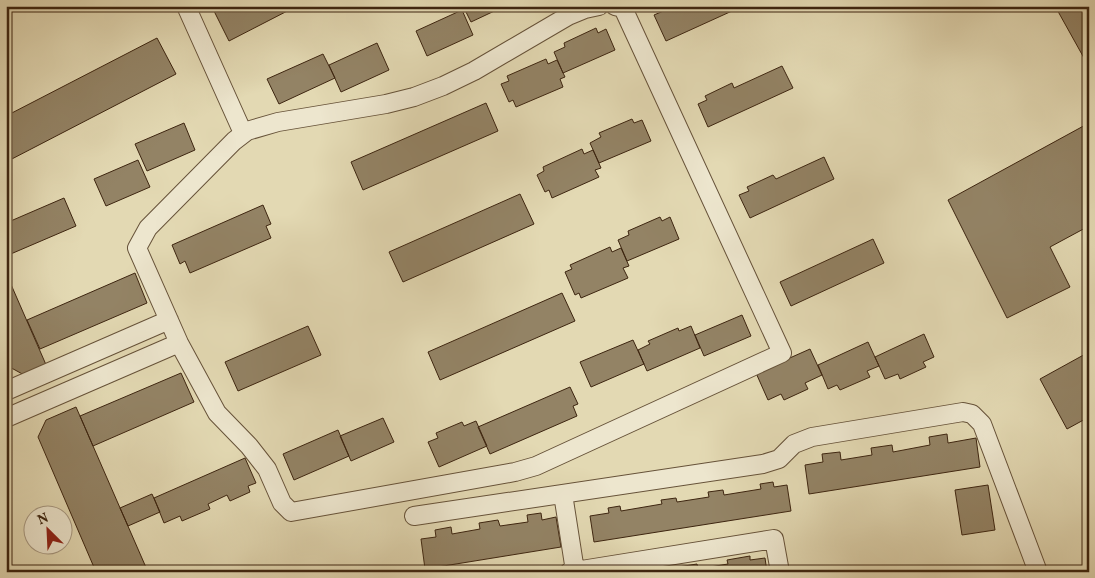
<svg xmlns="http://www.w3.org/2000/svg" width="1095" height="578" viewBox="0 0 1095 578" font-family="Vollkorn,serif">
<rect width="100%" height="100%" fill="#e3d9b3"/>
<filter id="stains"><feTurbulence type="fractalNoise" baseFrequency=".004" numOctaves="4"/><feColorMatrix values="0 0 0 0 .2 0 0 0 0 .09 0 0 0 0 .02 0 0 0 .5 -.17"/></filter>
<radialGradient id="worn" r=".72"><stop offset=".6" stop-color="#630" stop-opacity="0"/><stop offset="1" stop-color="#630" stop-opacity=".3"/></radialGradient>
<path fill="#938365" stroke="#3d2510" d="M219,6H297L229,41L213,9Z
M463,6H505L471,22Z
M675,6H743L666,41L654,15Z
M1055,6H1089V67Z
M462,10L473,35L427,56L416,31Z
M596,28L598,33L606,29L615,50L563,73L554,52L565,47L564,43Z
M157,38L176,74L6,162V116Z
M377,43L389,70L341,92L329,65Z
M323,54L335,78L279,104L267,79Z
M546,59L548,64L557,60L565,77L560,79L563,87L516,107L513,100L509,102L501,84L509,81L507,76Z
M782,66L793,88L708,127L698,104L707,100L705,96L732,83L734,88Z
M486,103L498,131L363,190L351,162Z
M632,119L634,123L642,120L651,141L599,163L590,143L601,137L599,133Z
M184,123L195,150L147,171L135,144Z
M1089,123V226L1050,247L1070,287L1007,318L948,200Z
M582,149L584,154L593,150L601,168L595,170L599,177L552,198L549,190L545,192L537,175L544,171L543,167Z
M824,157L834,179L750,218L739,195L749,191L747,187L773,175L776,179Z
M138,160L150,187L106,206L94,179Z
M520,194L534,224L403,282L389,252Z
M64,198L76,226L6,256V223Z
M263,205L271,224L266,226L271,238L190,273L185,261L180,264L172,245Z
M660,217L662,221L670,217L679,239L627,261L618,240L629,235L628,231Z
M873,239L884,263L791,306L780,282Z
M610,247L612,252L621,248L629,266L623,268L628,278L581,298L579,293L575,295L565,272L572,269L570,265Z
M6,273L47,367L26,376L6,365Z
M135,273L147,303L40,349L27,320Z
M562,293L575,321L440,380L428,352Z
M742,315L751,336L704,356L695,335Z
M308,326L321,355L238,391L225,362Z
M691,326L700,348L647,371L638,350L650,344L648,341L678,328L679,331Z
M924,334L934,357L923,362L926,367L900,379L898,374L885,379L875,357Z
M633,340L644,364L591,387L580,362Z
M868,342L879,366L867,371L870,377L840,390L837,385L828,389L818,365Z
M810,349L822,375L805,383L808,389L784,400L781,394L768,400L756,373Z
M1089,352V417L1067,429L1040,379Z
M181,373L194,402L93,446L80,416Z
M570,387L578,404L573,406L577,416L490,454L478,427Z
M76,407L93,446L148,572H96L38,437L46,420Z
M383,418L394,442L351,461L340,436Z
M476,421L487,446L439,467L428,442L438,438L436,433L462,422L464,426Z
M338,430L349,456L294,480L283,454Z
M947,434L948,443L976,438L980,467L809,494L805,465L823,462L822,454L840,452L841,460L872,455L871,448L892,445L893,452L930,445L929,437Z
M245,458L256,483L248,486L250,492L230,501L227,495L208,504L210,509L182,521L180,516L164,523L154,498Z
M773,482L774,487L787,485L791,511L594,542L590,516L609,513L608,508L620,506L621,511L662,504L661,500L676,498L677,502L709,497L708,492L723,490L724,495L761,489L760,484Z
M988,485L995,530L962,535L955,490Z
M152,494L160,512L128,526L120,508Z
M541,513L542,520L556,517L561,547L425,569L421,539L436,537L435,530L451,527L452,534L480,529L479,523L498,520L500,526L528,522L527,515Z
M750,556V560L765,558L767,572H678V567L697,564L698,569L728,564L727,560Z"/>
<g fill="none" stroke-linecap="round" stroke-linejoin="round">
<g stroke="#665239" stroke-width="20">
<path id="minor" d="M186,6L243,133
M599,6L585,9L568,16L474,71L443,86L414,97L386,104L278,122L247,131L234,141L148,228L137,248L179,343L217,413L249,446L267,469L282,503L291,512L515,472L536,466L782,353L623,8L615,6
M6,391L169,320
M6,418L179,343
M563,494L575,571
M414,516L763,464L779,459L794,444L812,437L963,412L972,414L982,424L1038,572
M569,572L774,539L780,572"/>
</g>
<use href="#minor" stroke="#ede6ce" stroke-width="18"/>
</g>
<rect width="1095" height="578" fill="none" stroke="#e3d9b3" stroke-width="25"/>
<rect x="8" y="8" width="1080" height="563" fill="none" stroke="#3d2510" stroke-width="2.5"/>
<rect x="12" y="12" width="1070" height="553" fill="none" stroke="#3d2510"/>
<g transform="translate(48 530) rotate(336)"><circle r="24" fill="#ede6ce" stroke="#a79982"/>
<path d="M0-4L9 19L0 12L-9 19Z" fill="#8f2418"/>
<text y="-8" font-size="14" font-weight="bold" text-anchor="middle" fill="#3d2510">N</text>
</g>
<rect width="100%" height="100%" filter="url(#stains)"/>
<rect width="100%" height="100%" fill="url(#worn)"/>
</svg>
